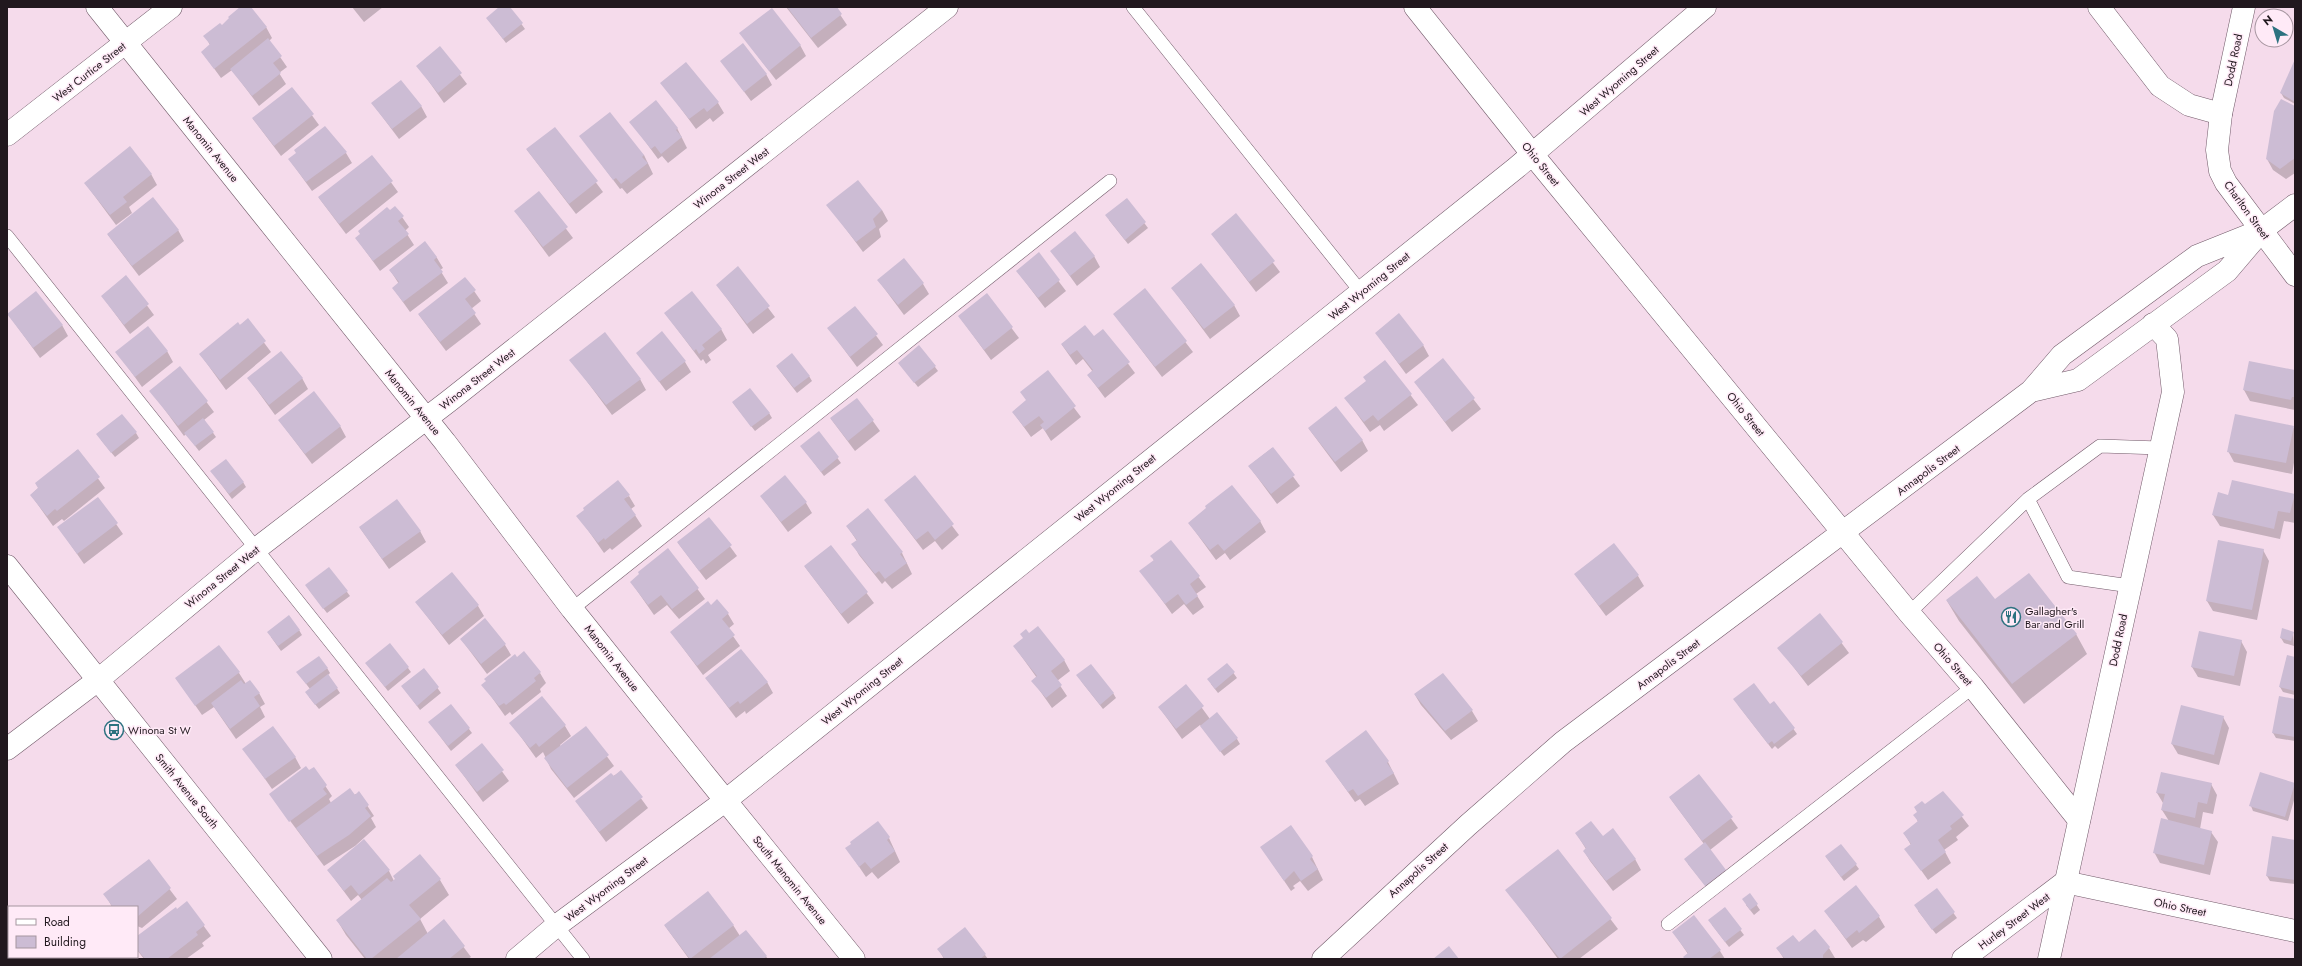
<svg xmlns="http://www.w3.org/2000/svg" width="2302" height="966" viewBox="0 0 2302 966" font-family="Jost,sans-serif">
<rect width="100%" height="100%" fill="#f5dbeb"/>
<path fill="#0003" d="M241,7H250L266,27L272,38L269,41L287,67L279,73L286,84L259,106L232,70L221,78L202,52L210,45L205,36L222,26Z
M352,7H383L364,22Z
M501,7H509L525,29L506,43L487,18Z
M786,7H835L847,25L818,48Z
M741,34L800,45L806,56L776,80Z
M440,48L467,84L444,103L418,66Z
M722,62L766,74L772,85L751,101Z
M2295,62V104L2284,98L2281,93Z
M662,83L718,103L724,113L713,122L710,118L696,129Z
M292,88L319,125L281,156L253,119Z
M372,103L421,106L427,117L399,139Z
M2295,108V173L2286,179L2273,170L2267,159Z
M631,122L677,128L687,148L668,163L662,156L658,159Z
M555,128L603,192L576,214L527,150Z
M581,137L644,155L653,174L627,194L622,188L620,189Z
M346,153L352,163L312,191L289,159Z
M372,156L398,192L346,234L319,198Z
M151,174L157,185L129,207L132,213L116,225L85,183Z
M539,193L573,238L549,257L515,211Z
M1126,199L1148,228L1128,244L1109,220Z
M828,205L882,210L888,221L879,229L881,237L863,252Z
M395,207L409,227L405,231L414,245L380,271L356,238Z
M1236,214L1280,272L1256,292L1212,234Z
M178,230L184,241L139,276L108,235Z
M424,243L437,258L443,268L440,270L448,283L410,312L393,288L399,284L390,270Z
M1052,251L1094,256L1100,267L1077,286Z
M1038,254L1066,291L1045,308L1017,271Z
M738,268L775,317L753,334L717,285Z
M126,277L154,315L130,334L102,296Z
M465,278L481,301L471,309L481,324L446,351L419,315Z
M878,280L923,284L929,294L904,315Z
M1172,288L1234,305L1240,316L1210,339Z
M1145,290L1193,352L1162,377L1114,314Z
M987,295L1019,338L991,360L959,316Z
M855,307L883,345L857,367L829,329Z
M665,313L721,329L727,340L708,355L711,360L706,364L703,359L701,361Z
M8,314L62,325L68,336L40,358Z
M247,320L271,352L226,390L200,354Z
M1103,330L1135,373L1105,398L1088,375L1093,372L1083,359L1076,365L1062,345L1094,338Z
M1376,333L1423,345L1429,356L1406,374Z
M167,351L173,362L142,387L117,352Z
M638,353L685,362L691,372L666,391Z
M571,360L640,379L646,390L612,415Z
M1443,360L1481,409L1452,432L1415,382Z
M1385,361L1418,405L1384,431L1380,425L1370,432L1346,399L1367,382Z
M2250,362L2295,371V410L2250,401L2244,390Z
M899,363L935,367L938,371L918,387Z
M180,367L214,412L204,420L216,437L199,451L186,434L184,436L151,391Z
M777,367L809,376L812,381L797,393Z
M1047,372L1081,417L1051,441L1043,428L1031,437L1013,412L1027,401L1022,393Z
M302,378L308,389L275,415L249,379Z
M857,399L880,431L855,451L831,419Z
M733,403L769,413L772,418L755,431Z
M279,420L340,426L346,437L312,464Z
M2293,427L2295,430V457L2292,474L2234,462L2228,451Z
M1309,429L1362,440L1368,451L1341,472Z
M136,433L139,438L115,457L101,440Z
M819,433L841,463L824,476L805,451Z
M1272,448L1300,486L1277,504L1249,466Z
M77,450L105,488L64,521L62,519L53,526L31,495Z
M215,476L243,482L246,487L232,499Z
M915,477L959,535L942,550L935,541L923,550L885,500Z
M2294,495L2295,523L2284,521L2280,539L2220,526L2213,515Z
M629,496L635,506L631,509L642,526L612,550L610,548L604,553L578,516Z
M761,496L806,503L812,513L788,532Z
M98,498L123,534L84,564L59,528Z
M868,509L902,553L912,574L892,589L885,581L882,584L859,555L853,544L857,541L847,526Z
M709,518L737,556L706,580L678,543Z
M1260,521L1266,532L1230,560L1225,553L1216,560L1189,523Z
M360,528L420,531L426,542L389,569Z
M1171,541L1206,587L1196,594L1204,607L1193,615L1184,604L1172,614L1141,571L1154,561L1152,556Z
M831,546L874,603L848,624L805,567Z
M668,550L705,599L679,619L667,605L654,615L631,582Z
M2263,550L2269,561L2257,620L2213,611L2207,601Z
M1575,574L1638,576L1644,586L1606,616Z
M309,590L347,592L350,596L327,613Z
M1947,601H1995L2076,634L2087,654L2024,704L1959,621Z
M416,602L478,606L484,616L449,645Z
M711,606L728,614L734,624L728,629L740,646L703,675L671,632Z
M1820,614L1849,653L1808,686L1779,648Z
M299,630L302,635L281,651L271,637Z
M2293,632L2294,646L2284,643L2281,638Z
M1029,634L1064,660L1070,671L1057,681L1067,696L1052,708L1033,681L1037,678L1014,646Z
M461,639L505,645L511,655L487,674Z
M2241,641L2247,652L2240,686L2198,677L2192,667Z
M2287,657L2295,658V695L2283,692L2280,687Z
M1227,664L1237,678L1218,693L1211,684Z
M327,668L330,673L328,675L340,693L319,709L309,697L310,689L301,677Z
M370,668H408L411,672L388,691Z
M424,669L441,693L420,710L402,686Z
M239,673L246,684L259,693L265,704L260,707L265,717L236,739L214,707L202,715L176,678Z
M540,673L546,683L540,689L541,692L512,715L510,712L505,716L483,685Z
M706,678L767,682L773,693L746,714L745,711L736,718Z
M1081,681L1113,693L1116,698L1103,709Z
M1186,686L1210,719L1237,739L1240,744L1224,756L1200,725L1182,739L1159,707Z
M1415,695L1472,711L1478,721L1451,740L1421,705Z
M2295,700V741L2276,738L2273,733Z
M1774,702L1797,734L1778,749L1775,746L1772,749L1738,705H1770Z
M451,705L472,733L451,751L430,723Z
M2223,717L2229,728L2219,765L2178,754L2172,744Z
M511,723L565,726L571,736L560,745L561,747L586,728L614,766L574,798L551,769L543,752L536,758Z
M482,744L509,781L483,802L456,765Z
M244,749L295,757L301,768L272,789Z
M1326,761L1388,762L1399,784L1365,806L1360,799L1355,802Z
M314,769L332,796L329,799L331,803L359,793L374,816L371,818L376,827L355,846L324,866L270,794Z
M621,771L648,808L606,842L576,801Z
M1699,775L1738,828L1710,850L1728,876L1709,890L1688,864L1704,844L1670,798Z
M2211,784L2217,795L2213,814L2203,812L2200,829L2211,832L2218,842L2210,875L2160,863L2154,852L2169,821L2162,810L2163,803L2157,793Z
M2295,784V797L2288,821L2253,811L2251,806Z
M1943,792L1969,826L1956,837L1958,840L1944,850L1951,863L1928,880L1906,849L1911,845L1904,833L1918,822L1915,815Z
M1291,827L1312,857L1323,880L1308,891L1300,881L1293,886L1295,888L1291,891L1268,857Z
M1576,833L1635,859L1641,870L1613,891L1590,861L1584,851L1586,849Z
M889,838L900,862L878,879L872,872L866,877L847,849Z
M2295,841V884L2270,881L2267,876Z
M1841,845L1859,869L1844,881L1826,857Z
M1558,850L1618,929L1579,959H1558L1507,890Z
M148,861L177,899L142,928L137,926V907H112L105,894Z
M328,870L389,871L394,881L440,880L449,895L420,919L428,934L444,921L471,957L468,959H365L346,935L337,920L362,900L358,895L351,901Z
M1937,890L1957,918L1936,934L1918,911Z
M1750,895L1760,910L1754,915L1746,905Z
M187,903L211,936L202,943L204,946L186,959H144L137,950V938Z
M1724,908L1744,935L1729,947L1712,925Z
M1825,911L1879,917L1885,927L1866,942L1863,940L1852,948Z
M733,925L740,936L746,931L768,959H689L665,926Z
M1673,932L1720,951L1725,959H1686L1688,954Z
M1798,943L1829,948L1835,958L1784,959L1777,948Z
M939,950L985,955L988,959H944Z"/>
<path fill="#ccbcd4" d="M240,7H251L267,27L214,69L201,52L210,44L203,36L220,23L222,25L229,18L228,17Z
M499,7H510L523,23L503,39L486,18Z
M787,7H837L842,14L811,38Z
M772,8L801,45L769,71L739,33Z
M268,38L282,56L273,63L281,73L252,96L230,69Z
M743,43L767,74L744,92L720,61Z
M440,46L462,73L438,93L416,66Z
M2295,59V102L2280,93Z
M686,62L719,102L707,112L704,108L689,119L660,83Z
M401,80L422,106L392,129L371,103Z
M292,87L314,114L274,146L252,118Z
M2281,99L2295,106V158L2280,169L2266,159L2274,111Z
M656,100L678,128L676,130L682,137L661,154L655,146L651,149L629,122Z
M610,112L644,155L642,157L648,163L621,184L616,178L613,180L579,136Z
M325,126L347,152L306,182L288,159L296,153L294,150Z
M555,127L598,181L569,204L526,149Z
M130,146L152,174L123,197L127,202L110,215L84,183Z
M372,155L393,181L339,224L318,197Z
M858,180L882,210L873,219L876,227L856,242L826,205Z
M539,191L568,227L543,247L514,211Z
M153,197L179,230L132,266L107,234Z
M1127,198L1146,222L1125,240L1105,215Z
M395,206L404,216L398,221L409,234L373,261L355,238L360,234L358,231L387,207L390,210Z
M1236,213L1275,261L1249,282L1211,234Z
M1075,231L1095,256L1070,276L1050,251Z
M425,241L437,257L434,260L443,272L403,302L392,288L399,282L389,270Z
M1039,252L1060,280L1038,298L1016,271Z
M904,258L924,283L898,305L877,280Z
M1201,263L1235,305L1204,329L1171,288Z
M738,266L770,306L747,324L716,285Z
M126,275L149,304L124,325L101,296Z
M465,277L476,290L465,299L476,313L440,342L418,314Z
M1145,288L1187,341L1155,367L1113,314Z
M36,291L63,325L33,348L7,314Z
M692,291L722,329L702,345L705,349L699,354L696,349L694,351L664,313Z
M987,293L1013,327L984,350L958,316Z
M855,306L878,334L850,357L827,328Z
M1399,313L1424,345L1399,364L1375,333Z
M248,318L266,341L220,380L199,354L238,322L240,325Z
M1085,325L1094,336L1103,329L1130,362L1098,388L1087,375L1093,370L1077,350L1070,355L1061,344Z
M148,326L168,351L135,377L115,352Z
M662,331L686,361L659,382L636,353Z
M605,332L641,379L606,405L569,360Z
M919,345L936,366L914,383L898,363Z
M281,351L303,378L269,405L247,378Z
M792,353L810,376L794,388L776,366Z
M1443,358L1475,398L1445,422L1414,382Z
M1385,360L1412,394L1378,421L1373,415L1364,422L1344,398L1366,381L1363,377Z
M2249,361L2295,370V397H2292L2291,400L2243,390Z
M180,366L208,401L178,426L149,391Z
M1048,370L1076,406L1045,431L1040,425L1044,422L1039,416L1024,427L1012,412L1026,400L1020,392Z
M750,388L770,413L751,427L732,402Z
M314,391L341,426L305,454L278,420Z
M857,398L874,420L848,441L830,418Z
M1336,406L1363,440L1335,462L1308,428Z
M122,414L137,432L111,453L96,434Z
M2235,414L2294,426L2286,463L2227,452Z
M203,418L214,432L195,446L184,433Z
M819,431L839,457L821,472L800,446Z
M1273,447L1295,475L1271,494L1248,466Z
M78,449L100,477L57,511L55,509L47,516L30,495L38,488L35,483Z
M226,459L244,482L229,494L210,471Z
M785,475L807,502L781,522L760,496Z
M915,475L954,524L935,540L928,531L916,540L884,500Z
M618,480L630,495L624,499L636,515L605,540L604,538L598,543L576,516L584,510L583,508Z
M2232,480L2295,494L2290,513L2278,511L2274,529L2212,515L2218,492L2228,495Z
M1232,485L1261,521L1224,551L1218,544L1210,550L1188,523L1206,508L1205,506Z
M98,497L118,523L77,554L57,527Z
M397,499L421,531L382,559L359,527Z
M868,508L903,552L900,554L907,563L885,579L879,571L875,574L851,544L857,540L846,526Z
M709,517L732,545L699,571L677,542Z
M1171,540L1200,576L1190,584L1198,596L1186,605L1178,594L1165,604L1139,571L1154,560L1150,556Z
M2218,540L2264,549L2252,610L2206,601Z
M1614,543L1639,575L1599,606L1574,574Z
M831,545L868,592L841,614L804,566Z
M668,548L699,588L672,609L661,595L648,605L630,582L639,574L638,572Z
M329,567L348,591L323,609L305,585Z
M452,572L479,605L442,635L415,602Z
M2029,573L2077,634L2012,684L1946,600L1977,576L1995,599Z
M717,599L729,613L722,619L735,635L697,666L670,632L708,601L711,605Z
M1820,613L1843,642L1801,676L1777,648Z
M289,615L300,630L278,646L267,632Z
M485,618L506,644L481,664L460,639Z
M1038,626L1065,660L1051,671L1062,685L1046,698L1031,681L1037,676L1013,646L1023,638L1020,634L1026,629L1029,633Z
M2282,628L2294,632L2291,641L2280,638Z
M2199,631L2242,640L2234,676L2191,667Z
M390,643L409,667L385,687L365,663Z
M219,645L240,672L195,706L175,678Z
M741,649L768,682L740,704L738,701L729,708L705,678Z
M524,651L541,672L534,678L536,681L506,705L504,703L499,706L481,685L486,681L484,679L515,654L517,657Z
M2287,655L2295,657V691L2279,687Z
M319,656L328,668L306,684L296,672Z
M1227,663L1235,672L1215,689L1207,679Z
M1091,664L1114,693L1100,705L1076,675Z
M424,668L439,687L417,706L401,686Z
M1443,673L1473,710L1445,731L1414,694Z
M328,674L338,688L315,705L305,692Z
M241,680L244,684L250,680L260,693L254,697L260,706L230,729L211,703Z
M1754,683L1770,704L1774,701L1795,728L1774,744L1772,741L1768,744L1733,699Z
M1186,684L1204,706L1176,729L1158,707Z
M542,696L566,725L539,747L536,743L530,748L509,723Z
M2279,696L2295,699V737L2272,733Z
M451,704L470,728L448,746L428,722Z
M2181,705L2224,716L2214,755L2171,744Z
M1217,712L1238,738L1220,752L1200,726Z
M273,726L296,757L265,779L242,749Z
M586,726L609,755L567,788L544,758Z
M1366,730L1389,761L1387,763L1394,773L1358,796L1353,789L1348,792L1325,761Z
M482,743L504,770L477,792L455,765Z
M306,766L309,770L314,767L327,785L323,789L327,794L289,822L269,794Z
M621,770L643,797L599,832L575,801L611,773L614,776Z
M2161,772L2212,783L2207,804L2198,802L2195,818L2161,810L2165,794L2156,793Z
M2260,772L2295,783L2285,817L2249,806Z
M1699,774L1733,817L1702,841L1669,797Z
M350,788L355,795L359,791L369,805L365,808L371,816L349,835L317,856L296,828Z
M1943,791L1964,815L1950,826L1952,829L1938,840L1946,852L1921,871L1904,849L1911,844L1903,833L1918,821L1913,815L1917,812L1914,807L1922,801L1925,804Z
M2161,818L2212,831L2204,865L2153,853Z
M878,821L890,837L887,840L895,851L871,869L865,862L859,867L845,848L851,844L850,842Z
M1591,821L1603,836L1613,828L1636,859L1606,881L1583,851L1586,848L1575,833Z
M1291,825L1313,856L1310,859L1318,869L1301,881L1294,871L1284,881L1260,847Z
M2272,836L2295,840V880L2266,876Z
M364,839L390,870L359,895L351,885L344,891L327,870Z
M1705,842L1726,870L1705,886L1684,859Z
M1841,844L1857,864L1841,877L1825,856Z
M1558,849L1612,918L1560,959L1505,890Z
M420,854L441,879L409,905L421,919L371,959H367L336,920L387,878L391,882L395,879L393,876Z
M149,859L171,888L137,917V907H113L103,894Z
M1856,885L1880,916L1859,933L1857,930L1846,939L1824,911Z
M1937,888L1955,912L1932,930L1914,905Z
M708,891L734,925L690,959L664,925Z
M1750,893L1758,904L1750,910L1742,899Z
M187,901L205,925L196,932L198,935L167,959H145L137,949V936L176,907L177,909Z
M1725,907L1742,929L1725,942L1708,920Z
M1694,915L1721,950L1709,959H1685L1683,957L1688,953L1672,932Z
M444,919L465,946L449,959H396Z
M965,927L986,954L980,959H945L937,949Z
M1815,929L1830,947L1823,955V959H1785L1776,948L1793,935L1799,942Z
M746,930L767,956L763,959H709Z
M1449,946L1459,959H1433Z"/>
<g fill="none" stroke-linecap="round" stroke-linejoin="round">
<g stroke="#725b6a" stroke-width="14">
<path id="lane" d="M1133,7L1361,292
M7,236L583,959
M2028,499L2068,577L2130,586
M572,609L1110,181
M1909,613L2028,499L2100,446L2160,448
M1668,924L1973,687"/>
</g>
<g stroke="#725b6a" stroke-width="23">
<path id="street" d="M97,7L445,442L572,609L704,774L854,959
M1415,7L1533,155L1909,613L1973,687L2079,820
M2099,7L2160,86L2189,105L2221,114
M7,135L171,7
M7,749L98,680L256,549L449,401L947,7
M517,959L556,926L725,801L1516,168L1705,7
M1963,959L2065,882L2295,931"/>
</g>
<g stroke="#725b6a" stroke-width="23">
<path id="secondary" d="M2244,7L2221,114L2217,150L2220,171L2226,183L2295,275
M2031,391L2078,380L2227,271L2262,230L2295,205
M7,566L321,959
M1323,959L1468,825L1563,742L2031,391L2062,355L2197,256L2262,230
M2049,959L2173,392L2167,339L2153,324"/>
</g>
<use href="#lane" stroke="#fff" stroke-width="13"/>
<use href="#street" stroke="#fff" stroke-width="22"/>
<use href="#secondary" stroke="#fff" stroke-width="22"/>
</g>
<defs>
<g id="restaurant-ring" transform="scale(1)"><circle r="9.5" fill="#ffeaf7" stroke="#2d7280" stroke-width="1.5"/><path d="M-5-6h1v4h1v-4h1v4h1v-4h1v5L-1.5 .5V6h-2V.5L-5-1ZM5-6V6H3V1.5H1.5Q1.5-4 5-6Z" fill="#2d7280"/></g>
<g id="bus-ring" transform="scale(1)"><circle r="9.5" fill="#ffeaf7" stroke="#2d7280" stroke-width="1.5"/><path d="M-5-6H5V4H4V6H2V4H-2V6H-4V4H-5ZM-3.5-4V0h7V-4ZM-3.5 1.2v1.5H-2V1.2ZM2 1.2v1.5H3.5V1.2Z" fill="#2d7280"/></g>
</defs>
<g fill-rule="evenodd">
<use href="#restaurant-ring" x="2011" y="617"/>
<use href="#bus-ring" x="114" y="730"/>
</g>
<g text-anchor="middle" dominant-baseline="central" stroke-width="3" stroke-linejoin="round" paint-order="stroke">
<g font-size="11" fill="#21181e" stroke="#ffeaf7">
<text transform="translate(2233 60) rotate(-78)">Dodd Road</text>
<text transform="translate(89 72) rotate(-38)">West Curtice Street</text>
<text transform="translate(1619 81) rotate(-41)">West Wyoming Street</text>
<text transform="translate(211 149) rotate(51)">Manomin Avenue</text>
<text transform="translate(1541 164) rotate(51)">Ohio Street</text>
<text transform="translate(731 178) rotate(-38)">Winona Street West</text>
<text transform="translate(2247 210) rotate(54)">Charlton Street</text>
<text transform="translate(1369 286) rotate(-39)">West Wyoming Street</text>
<text transform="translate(477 379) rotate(-38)">Winona Street West</text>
<text transform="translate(413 402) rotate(51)">Manomin Avenue</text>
<text transform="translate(1746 414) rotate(51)">Ohio Street</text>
<text transform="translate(1928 470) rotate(-37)">Annapolis Street</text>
<text transform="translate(1115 488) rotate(-39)">West Wyoming Street</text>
<text transform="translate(222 577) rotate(-39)">Winona Street West</text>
<text transform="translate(2118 640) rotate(-78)">Dodd Road</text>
<text transform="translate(612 658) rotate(52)">Manomin Avenue</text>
<text transform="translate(1668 664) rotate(-37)">Annapolis Street</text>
<text transform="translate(1953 664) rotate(49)">Ohio Street</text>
<text transform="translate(862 691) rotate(-39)">West Wyoming Street</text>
<text transform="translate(187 791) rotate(51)">Smith Avenue South</text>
<text transform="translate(1418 870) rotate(-42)">Annapolis Street</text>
<text transform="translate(790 880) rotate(51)">South Manomin Avenue</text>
<text transform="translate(606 889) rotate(-37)">West Wyoming Street</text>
<text transform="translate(2180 907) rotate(12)">Ohio Street</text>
<text transform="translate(2014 921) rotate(-37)">Hurley Street West</text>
</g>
<g font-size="11" fill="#21181e" stroke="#ffeaf7" text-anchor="start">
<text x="2025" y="611">Gallagher's<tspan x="2025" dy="13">Bar and Grill</tspan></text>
<text x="128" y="730">Winona St W</text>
</g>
</g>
<rect width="2302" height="966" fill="none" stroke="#21181e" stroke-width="16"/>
<rect x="8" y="906" width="130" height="52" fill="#ffeaf7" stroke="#a696a0"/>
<rect x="16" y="919" width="20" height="6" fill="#ffffff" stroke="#a696a0"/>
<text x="44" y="926" font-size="12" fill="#21181e">Road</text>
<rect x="16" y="936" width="20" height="12" fill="#ccbcd4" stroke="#a696a0"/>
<text x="44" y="946" font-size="12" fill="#21181e">Building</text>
<g transform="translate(2274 28) rotate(322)"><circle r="19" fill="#ffeaf7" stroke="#a696a0"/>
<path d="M0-3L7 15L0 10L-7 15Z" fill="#2d7280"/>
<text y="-6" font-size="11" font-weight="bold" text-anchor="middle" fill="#21181e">N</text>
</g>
</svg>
